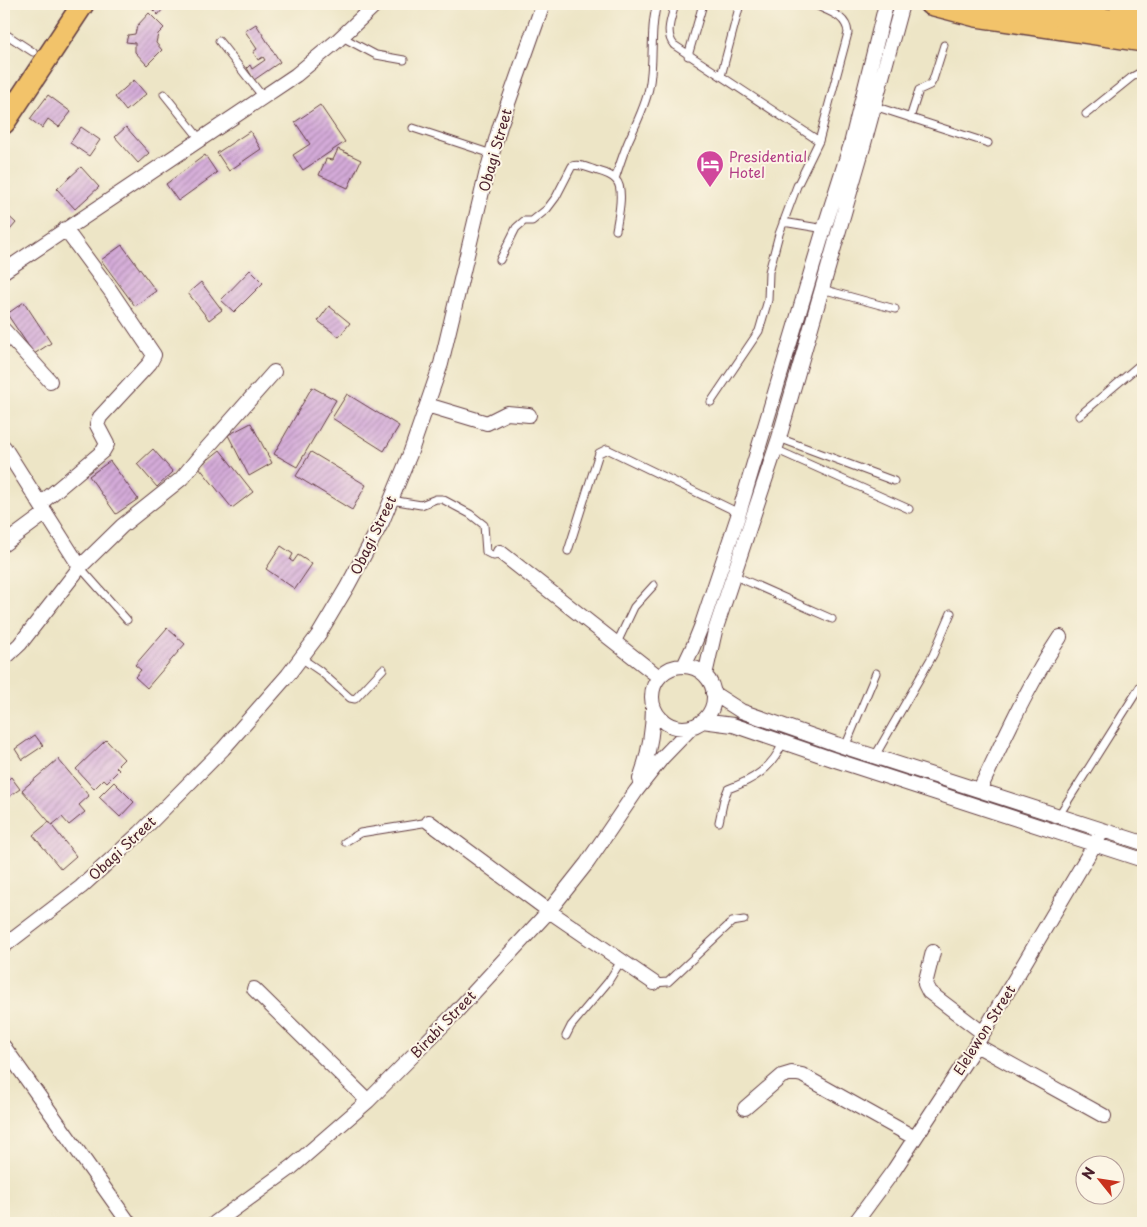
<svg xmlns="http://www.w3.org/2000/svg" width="1147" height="1227" viewBox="0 0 1147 1227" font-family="'Playpen Sans',sans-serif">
<defs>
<pattern id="building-hatch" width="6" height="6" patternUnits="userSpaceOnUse" patternTransform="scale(1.25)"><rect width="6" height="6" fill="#d4abd9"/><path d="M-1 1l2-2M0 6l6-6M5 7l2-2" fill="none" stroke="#ae8bb0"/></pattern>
</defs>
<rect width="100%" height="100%" fill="#fcf5e5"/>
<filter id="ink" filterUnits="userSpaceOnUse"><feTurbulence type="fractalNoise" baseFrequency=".02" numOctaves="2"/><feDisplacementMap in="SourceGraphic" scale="10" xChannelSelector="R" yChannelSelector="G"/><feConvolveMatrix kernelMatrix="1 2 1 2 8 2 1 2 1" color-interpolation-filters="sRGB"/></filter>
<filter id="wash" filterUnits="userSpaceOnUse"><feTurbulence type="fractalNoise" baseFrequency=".0096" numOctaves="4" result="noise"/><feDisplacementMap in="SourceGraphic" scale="20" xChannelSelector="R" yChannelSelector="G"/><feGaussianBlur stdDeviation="1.12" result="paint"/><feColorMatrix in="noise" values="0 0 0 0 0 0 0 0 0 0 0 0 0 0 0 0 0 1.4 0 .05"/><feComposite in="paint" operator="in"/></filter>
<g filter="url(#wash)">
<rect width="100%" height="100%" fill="#ede5c6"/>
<g id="blocks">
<path fill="url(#building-hatch)" d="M149,4H167L158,15L148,5Z
M149,13L164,28L158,34L156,43L162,50L147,65L135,52V43L126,42L128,35L135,34L137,26Z
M256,24L280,62L254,80L247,68L250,65L252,69L265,60L263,57L258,60L253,52L257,49L245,31Z
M134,80L146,94L126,111L115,97Z
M48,95L71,112L59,127L48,119L42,128L30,119Z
M320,105L345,142L303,170L293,155L310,144L295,122Z
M81,127L100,140L89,156L70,143Z
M126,127L149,153L138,163L115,137Z
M250,131L261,149L229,171L217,153Z
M338,149L361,160L348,188L319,175L326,159L333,160Z
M205,155L217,173L178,201L166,184Z
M81,167L99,187L75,209L57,189Z
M4,212L16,223L4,237Z
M122,245L156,291L135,306L101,260Z
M250,270L263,283L234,312L221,300Z
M201,282L222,310L209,320L188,293Z
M24,302L51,343L34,354L7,314Z
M329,306L350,323L339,337L318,321Z
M312,387L336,400L297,467L274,454Z
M347,394L399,426L384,451L332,418Z
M251,423L272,463L249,476L228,435Z
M153,449L173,472L157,487L137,464Z
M220,450L253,492L232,508L199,467Z
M311,452L366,485L352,510L296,476Z
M110,461L138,499L116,514L89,476Z
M281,546L293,554L290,560L293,562L298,555L312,564L295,589L266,569Z
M167,628L185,644L147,688L135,677L141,670L135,665Z
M35,735L43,746L22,760L15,749Z
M106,740L124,759L116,767L119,770L107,782L104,779L94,789L76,769Z
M58,759L89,796L79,805L85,812L69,825L62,817L52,825L22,790Z
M11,777L20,789L4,800V783Z
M114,782L134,802L120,817L99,797Z
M49,822L76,856L61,869L33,835Z"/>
</g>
</g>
<g filter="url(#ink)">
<use href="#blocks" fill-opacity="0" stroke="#623d42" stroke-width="1"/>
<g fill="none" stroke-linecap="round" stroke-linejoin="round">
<g stroke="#623d42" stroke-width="9">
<path id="lane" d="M675,4C672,17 664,33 674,45L819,141
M4,33L33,52
M342,37L376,55L404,60
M219,41L263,97
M688,56L703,4
M721,76L740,4
M164,94L200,139
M874,106L988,143
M1086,114L1132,77L1143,71
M910,118L919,90L930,85L933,80L944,45
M413,128L492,154
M615,179C619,167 623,154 628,142C636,124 645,107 649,88C655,60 649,31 657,4
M783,222L825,229
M500,260L516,228L524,221H532L547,209L556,197L572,166C579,164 587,167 595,170C602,172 611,174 616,180C625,189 618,218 616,230
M822,289L895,309
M711,402L759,331L768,300L769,272L779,234L797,186L819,141L848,33C847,15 827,11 813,4
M1079,416L1143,362
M779,438L894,481
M775,449L909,509
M391,500L421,505L436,499H442L470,514L484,525L486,552L494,556L500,552
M568,551L599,453L607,449L739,513
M80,567L127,620
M733,575L832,619
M617,643L634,607L654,585
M301,658L320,671L350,698L355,699L383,669
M845,747L876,673
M875,756L933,655L951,613
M1059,815L1143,682
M719,822L724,799L728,789C753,780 773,768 783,742
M345,842L360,833L429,822
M654,983L668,982L732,922L744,920
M566,1036L571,1026L608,982L621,961"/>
</g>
<g stroke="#623d42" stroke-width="16">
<path id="street" d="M4,93L5,94
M4,271L296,75L337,41L376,4
M4,330L50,381
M427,405L487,423L507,413L529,415
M4,447L80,567
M40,504L103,451L107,444L97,425L100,417L150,363L154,355L110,290L65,229
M4,544L46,513
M500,552L659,677
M4,659L20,644L80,567L122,526L181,479L199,457L274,372
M684,666L693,647L701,627L739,513L824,229L851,144L886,4
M652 697a31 31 0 1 1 62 0a31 31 0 1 1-62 0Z
M705,675L715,631L779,438L863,147L902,4
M713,693L741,711L836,744L1143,843
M702,721L733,725L838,761L1143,860
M640,779C649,754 653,733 653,707
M980,789C1005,737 1028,685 1060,637
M429,822L549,911L654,983
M4,946L81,887L140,833L223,749L288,675L319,634L347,587L382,522L410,454L441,364L486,175L500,126L543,4
M933,952L925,984L929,992L983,1033
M254,989L368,1101
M976,1045L1104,1116
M4,1047L129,1223
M745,1108L782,1076L792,1073L802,1075L915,1138
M215,1223L292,1167L368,1101L454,1014L549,911L587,863L636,791L662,758L693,726
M855,1223L894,1170L976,1045L1103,830"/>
</g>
<g stroke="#623d42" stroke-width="24">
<path id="primary" d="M930,4L976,16L1143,41
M4,123L83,4"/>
</g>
<g stroke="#623d42" stroke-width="28">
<path id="highway" d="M998,4L1143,27
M1122,4L1143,7"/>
</g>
<use href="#lane" stroke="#fff" stroke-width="7"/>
<use href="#street" stroke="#fff" stroke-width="14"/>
<use href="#primary" stroke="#f2c36a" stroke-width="21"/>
<use href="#highway" stroke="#f2c36a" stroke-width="25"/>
</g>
</g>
<defs>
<g id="hotel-pin" transform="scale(1.4375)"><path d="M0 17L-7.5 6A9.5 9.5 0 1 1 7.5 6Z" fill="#d1479c" stroke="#fcf5e5"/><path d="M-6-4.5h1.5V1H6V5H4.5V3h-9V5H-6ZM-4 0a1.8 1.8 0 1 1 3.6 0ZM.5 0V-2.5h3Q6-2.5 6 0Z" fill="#fff"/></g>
</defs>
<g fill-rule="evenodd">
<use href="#hotel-pin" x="710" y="164"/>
</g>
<g text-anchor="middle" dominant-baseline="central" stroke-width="4" stroke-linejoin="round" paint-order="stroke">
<g font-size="14" fill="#4a1f2b" stroke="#fcf5e5">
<text transform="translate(495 150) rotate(-74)">Obagi Street</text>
<text transform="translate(373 535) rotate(-64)">Obagi Street</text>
<text transform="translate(122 848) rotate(-43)">Obagi Street</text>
<text transform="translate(443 1024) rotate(-46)">Birabi Street</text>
<text transform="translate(984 1030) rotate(-58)">Elelewon Street</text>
</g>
<g font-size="14" fill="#b23c85" stroke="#fcf5e5" text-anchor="start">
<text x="729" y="156">Presidential<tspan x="729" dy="16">Hotel</tspan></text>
</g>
</g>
<rect width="1147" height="1227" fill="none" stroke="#fcf5e5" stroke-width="20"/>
<g transform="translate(1100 1180) rotate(300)"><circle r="24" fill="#fcf5e5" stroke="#b59f9b"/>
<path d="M0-4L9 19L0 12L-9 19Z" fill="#c8321e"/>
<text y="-8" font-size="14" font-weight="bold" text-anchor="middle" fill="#4a1f2b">N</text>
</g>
</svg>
